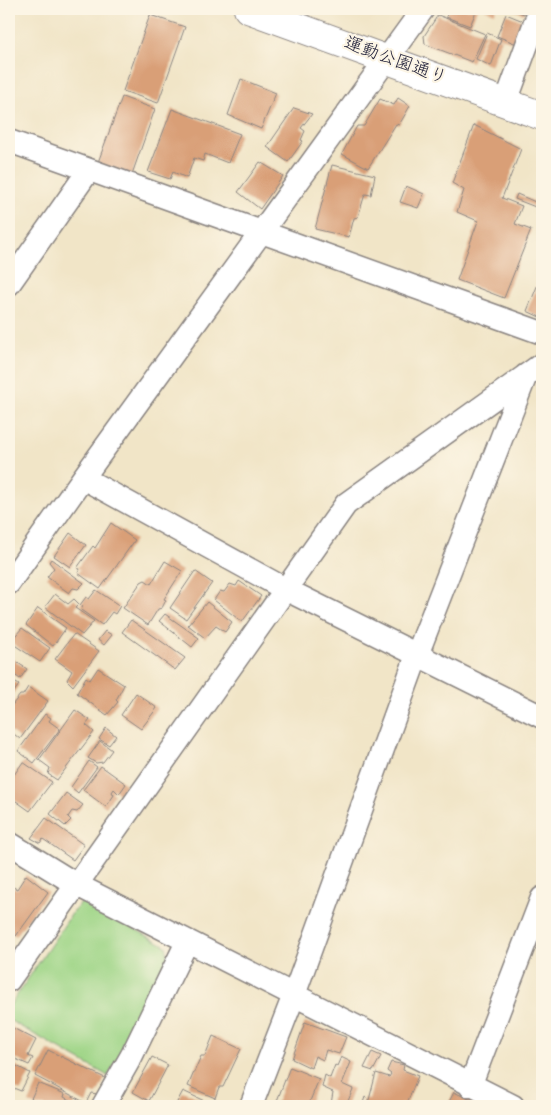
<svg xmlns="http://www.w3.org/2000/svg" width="551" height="1115" viewBox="0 0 551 1115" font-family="'Gochi Hand','Klee One',sans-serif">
<rect width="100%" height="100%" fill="#fcf5e5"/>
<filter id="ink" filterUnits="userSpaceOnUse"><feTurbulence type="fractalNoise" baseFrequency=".02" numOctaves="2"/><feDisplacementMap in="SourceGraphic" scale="10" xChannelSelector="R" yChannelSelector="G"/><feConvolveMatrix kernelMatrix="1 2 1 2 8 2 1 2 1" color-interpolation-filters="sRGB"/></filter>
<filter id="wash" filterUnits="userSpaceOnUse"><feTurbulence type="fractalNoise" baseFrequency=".0096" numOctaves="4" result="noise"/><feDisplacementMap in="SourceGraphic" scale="20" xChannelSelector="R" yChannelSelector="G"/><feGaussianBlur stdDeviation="1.12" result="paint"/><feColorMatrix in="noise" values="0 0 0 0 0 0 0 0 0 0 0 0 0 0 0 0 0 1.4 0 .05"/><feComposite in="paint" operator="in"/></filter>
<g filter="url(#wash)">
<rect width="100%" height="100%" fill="#f1e5c7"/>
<path fill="#9fd587" stroke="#607c61" d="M83,901L166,946L169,961L108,1076L9,1020V1007L73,912Z"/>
<g id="blocks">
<path fill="#d99f77" d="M449,9H477L470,26L446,17Z
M484,9H496L495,13Z
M511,9H526L524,14Z
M506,14L528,23L519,45L497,36Z
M150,15L185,27L158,103L123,91Z
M438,15L485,34L472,62L425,44L424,36Z
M487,33L501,39L491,66L476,59Z
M241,79L276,93L261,129L228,115Z
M122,97L155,109L131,177L97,165Z
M398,98L410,106L399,125L396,124L368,168L342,154L357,126H364L380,99L394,105Z
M294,108L312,114L301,128L305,131L301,140L303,141L288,162L267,147Z
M172,109L240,134L228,163L205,154L203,161L194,158L187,178L173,172L170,179L148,172Z
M474,125L521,149L502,198L522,206L515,224L531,230L504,298L457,280L478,221L457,212L464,190L452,183Z
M260,162L283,176L260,209L238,192Z
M332,165L375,175L371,195L365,194L358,217L354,218L349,237L315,229Z
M406,186L424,194L418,208L400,202Z
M517,194L540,204L538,208L515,199Z
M538,284L542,286V318L527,311Z
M111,523L135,540L100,589L78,573L80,569L77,568L93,546L95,548Z
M70,533L86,545L70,567L54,556Z
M51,559L84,583L78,589L73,588L69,593L47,577L54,568L49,562Z
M165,561L182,571L164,599L166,600L162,608L158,609L148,625L123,608L141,582L145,580L151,584Z
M195,571L212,583L186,619L170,608Z
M239,581L261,596L242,622L214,600L220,591L224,592L230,584L236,586Z
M96,590L120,606L115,614L112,612L102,625L81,610L83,606L80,605L86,597L89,599Z
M55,594L68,604L74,599L79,604L75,608L94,621L82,635L45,607Z
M207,602L232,622L225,632L216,626L205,638L188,625Z
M38,608L66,628L53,646L26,625Z
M165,614L199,638L192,647L159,621Z
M131,620L185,658L175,670L122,632Z
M22,628L50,648L40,662L10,642Z
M105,631L112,635L104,645L98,640Z
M74,634L99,651L73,686L67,680L72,671L55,659Z
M9,657L27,669L20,679L9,671Z
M98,668L124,685L116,700L118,702L107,715L77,693L86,677L90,680Z
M10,679L19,685L10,697L9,696V682Z
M28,687L48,701L20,739L9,730V709L20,695H23Z
M136,693L157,708L141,729L121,715Z
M75,710L90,720L86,725L94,732L57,780L48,774L50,768L39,760Z
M45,714L51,718L49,721L60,729L34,763L18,751Z
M106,728L116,736L109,745L99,739Z
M100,741L112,750L103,762L96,763L88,758Z
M89,761L97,767L78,793L71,787Z
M23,762L52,782L30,811L9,796V782Z
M101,766L126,784L119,794L114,789L112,792L114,795L106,807L83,790Z
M66,793L83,805L77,812L72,811L68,817L71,820L65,826L50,814Z
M46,818L84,845L73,860L43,839L40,843L31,838Z
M26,875L48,892L16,936L9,931V892L13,887L17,889Z
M305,1022L346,1037L339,1054L326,1050L323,1060L315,1056L311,1068L292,1059Z
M9,1026L36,1040L28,1056L33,1058L29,1065L9,1056Z
M213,1036L241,1049L223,1087H219L215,1098L188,1086L201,1056H205Z
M48,1050L105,1078L97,1094L91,1093L86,1103L35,1076Z
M372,1052L381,1056L373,1071L364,1068Z
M152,1057L168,1065L149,1101L133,1092Z
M341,1057L351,1062L342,1084L353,1089L346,1106H338L331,1104L333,1092L322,1087L325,1075L330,1078L335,1065L337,1066Z
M9,1062L30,1073L21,1091L11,1087L9,1091Z
M391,1062L404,1065L403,1070L418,1076L406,1106L400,1104V1106H362L365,1097L369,1100L376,1073L389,1077L391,1074L387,1071Z
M290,1067L319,1079L308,1106H275Z
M38,1083L65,1094L64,1097L75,1103L74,1106H36L29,1103Z
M183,1091L215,1106H175Z
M454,1092L475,1102L473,1106H447Z"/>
</g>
</g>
<g filter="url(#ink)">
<use href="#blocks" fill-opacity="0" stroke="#8a8481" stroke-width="1"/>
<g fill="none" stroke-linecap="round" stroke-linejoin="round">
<g stroke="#8a8481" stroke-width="25">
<path id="minor" d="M506,102L540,9
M9,141L542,333
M9,284L89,170
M83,478L285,589L542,717
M9,583L83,478L423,9
M9,843L77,885L513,1106
M9,980L346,504L542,364
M470,1086L542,898
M103,1106L132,1055L187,942
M251,1106L294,995L417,655L526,375"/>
</g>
<g stroke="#8a8481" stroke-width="30">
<path id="tertiary" d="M248,9L542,116"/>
</g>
<use href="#minor" stroke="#fff" stroke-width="22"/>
<use href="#tertiary" stroke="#fff" stroke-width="28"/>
</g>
</g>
<g text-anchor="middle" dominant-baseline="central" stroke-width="4.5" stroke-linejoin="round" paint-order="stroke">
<g font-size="18" fill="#22223b" stroke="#fcf5e5">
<text transform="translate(395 62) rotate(20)">運動公園通り</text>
</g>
</g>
<rect width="551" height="1115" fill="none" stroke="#fcf5e5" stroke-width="30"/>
</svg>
